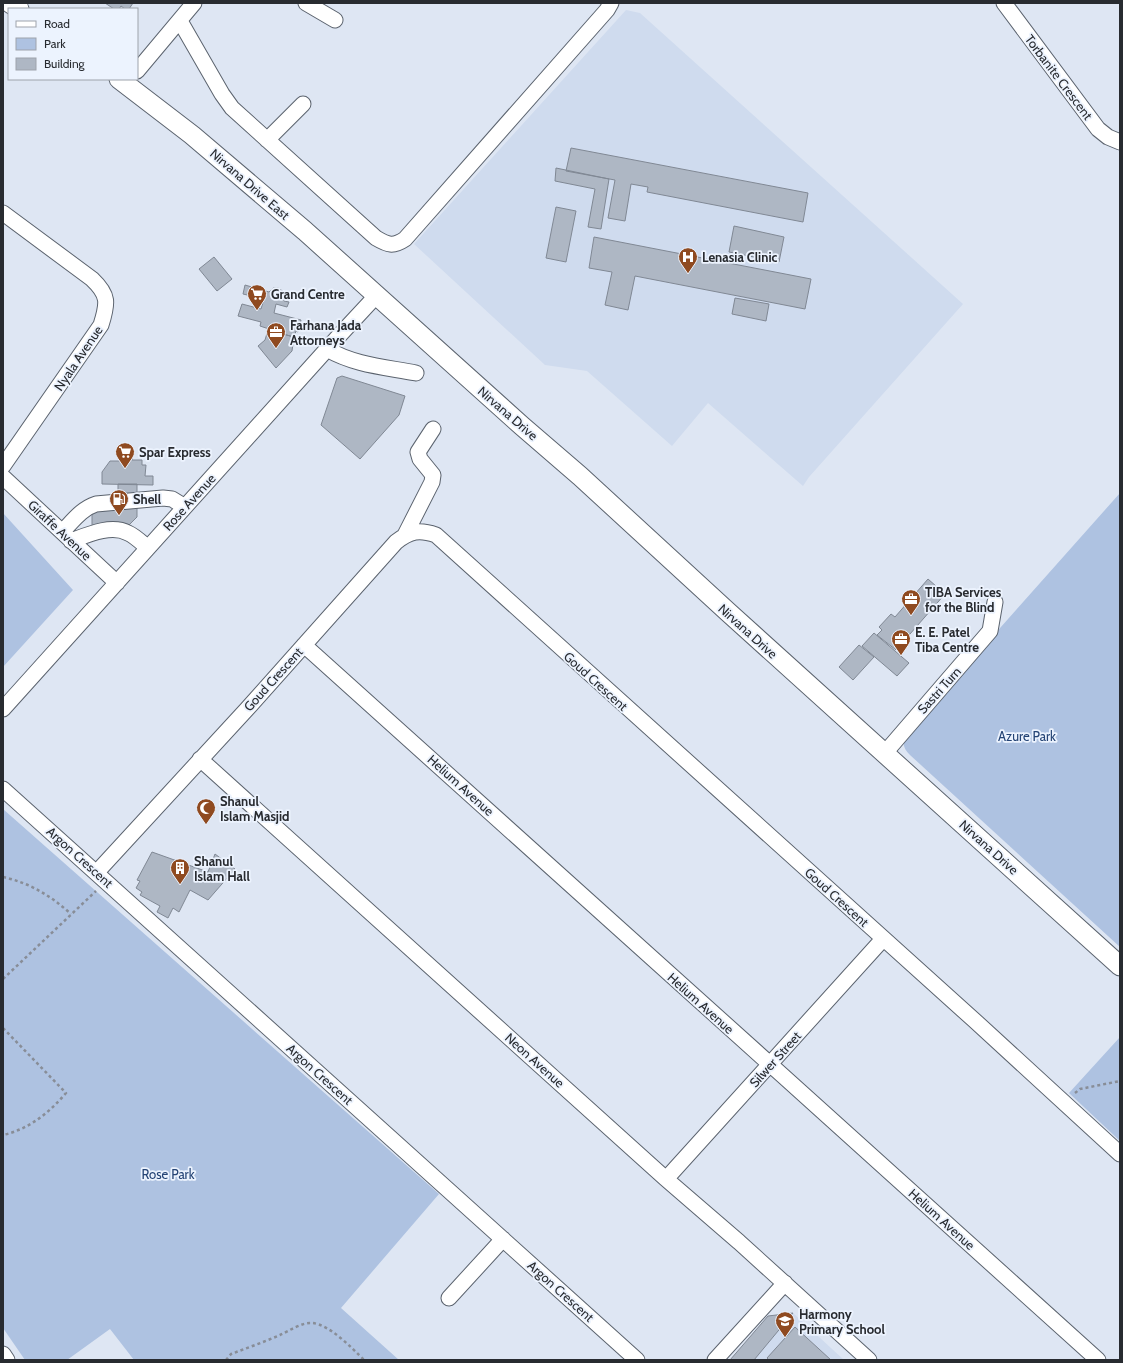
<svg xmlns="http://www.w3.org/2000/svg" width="1123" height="1363" viewBox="0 0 1123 1363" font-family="Cabin,sans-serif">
<rect width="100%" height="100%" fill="#dee6f3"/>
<path fill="#cfdbee" d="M626,10L640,13L963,304L809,477L803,486L708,403L672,446L587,371L545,365L414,244Z
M793,1313L844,1360H730L768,1316Z"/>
<path fill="#aec2e1" d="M1120,493V947L910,755C903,748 902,743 906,734Z
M3,513L73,590L3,667Z
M3,809L439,1194L341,1308L399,1360H134L110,1329L67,1360H25L3,1328Z
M1120,1037V1141L1069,1093Z"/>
<path fill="#aeb7c4" stroke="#808894" d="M105,3H133L129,9H125L121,6L119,9H114Z
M571,148L808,193L803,222L647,192L648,187L631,184L625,221L608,218L615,180L566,171Z
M556,168L609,179L601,229L588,227L595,189L555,181Z
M556,207L576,211L566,262L546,258Z
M734,226L784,237L779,262L729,252Z
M594,237L811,279L805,309L635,276L628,310L605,305L612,272L589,268Z
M214,257L232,279L217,291L199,269Z
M245,285L269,292L273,288H278L284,292V301L289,302L287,307L276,304L274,313L301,320L298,332L296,331L294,337L268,330L269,329L260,326L261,322L238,316L242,304L261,309L264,299L243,294Z
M735,298L769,304L766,321L732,314Z
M268,330L294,337L292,351L276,368L258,346L265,340Z
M342,376L405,396L399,415L360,459L321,425L337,378Z
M121,447H132V460H142V465H146L145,476H153V485L102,484V472L110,461H120Z
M118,484H137V517L129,525L92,526V509L118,508Z
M928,579L945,594L896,650L877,635L882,630L879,627L891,614L895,617Z
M874,633L909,663L897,676L862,646Z
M859,645L874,657L853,680L839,667Z
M152,852L208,872L215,854L235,869L208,900L190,890L179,912L173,908L168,918L157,912L160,906L140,895L142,892L136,888L140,881L137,880Z
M793,1313L754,1360H730L768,1316Z
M795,1327L831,1360H769L767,1358Z"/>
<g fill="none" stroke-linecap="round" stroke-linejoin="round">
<g stroke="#5b636e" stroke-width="17">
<path id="minor" d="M306,3L335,20
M1004,3L1098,129L1108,137L1120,142
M180,21L222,94L232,108L376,238C388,245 393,247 405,239L607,10L611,3
M137,71L194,3
M267,140L303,104
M3,213L92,279C109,295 108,303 101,325L3,466
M327,349C354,365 385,367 416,373
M3,477L117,583
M62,532C73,521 81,509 96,504L163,498L172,499L185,507
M405,535L432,482L433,475L420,459L418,452L433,429
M71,541C87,535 111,524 128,533C135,536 142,543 148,548
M304,645C570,882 833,1122 1098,1360
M3,709L337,338L376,296
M884,754L990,631L995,602
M200,759L666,1179L739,1242L869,1360
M3,789L637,1360
M97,872L247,709L396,542C410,531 419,529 436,535L974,1020L1120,1154
M666,1179L883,939
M449,1298L503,1239
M3,1354L7,1360
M715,1360L785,1283"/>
</g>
<g stroke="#5b636e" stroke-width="21">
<path id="major" d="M10,3L19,9
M119,79L192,135L305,231L522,426L580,476L728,612L1120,966"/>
</g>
<path stroke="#888d97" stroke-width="2.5" stroke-dasharray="3 3" stroke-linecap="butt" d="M3,877C30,883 51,896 71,914
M3,979L96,891
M3,1028L66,1093C49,1113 29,1129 3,1135
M1075,1093L1080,1089L1120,1081
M226,1360L231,1354C247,1348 264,1342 280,1335C289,1331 302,1322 312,1323C329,1324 352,1348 364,1360"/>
<use href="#minor" stroke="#fff" stroke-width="15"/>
<use href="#major" stroke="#fff" stroke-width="19"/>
</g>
<defs>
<g id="hospital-pin" transform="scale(1)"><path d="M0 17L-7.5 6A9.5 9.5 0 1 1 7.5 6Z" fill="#8f4a20" stroke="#ecf3fe"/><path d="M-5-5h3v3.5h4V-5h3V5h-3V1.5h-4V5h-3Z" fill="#fff"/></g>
<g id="supermarket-pin" transform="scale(1)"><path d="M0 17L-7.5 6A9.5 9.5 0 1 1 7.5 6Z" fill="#8f4a20" stroke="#ecf3fe"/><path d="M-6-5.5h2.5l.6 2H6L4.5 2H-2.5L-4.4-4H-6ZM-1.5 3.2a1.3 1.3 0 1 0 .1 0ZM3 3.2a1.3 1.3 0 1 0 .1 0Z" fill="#fff"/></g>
<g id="office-pin" transform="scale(1)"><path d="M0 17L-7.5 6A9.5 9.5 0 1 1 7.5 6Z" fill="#8f4a20" stroke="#ecf3fe"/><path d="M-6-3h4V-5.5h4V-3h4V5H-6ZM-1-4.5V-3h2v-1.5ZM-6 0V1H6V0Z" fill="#fff"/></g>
<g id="fuel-pin" transform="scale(1)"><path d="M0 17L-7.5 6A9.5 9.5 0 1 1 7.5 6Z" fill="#8f4a20" stroke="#ecf3fe"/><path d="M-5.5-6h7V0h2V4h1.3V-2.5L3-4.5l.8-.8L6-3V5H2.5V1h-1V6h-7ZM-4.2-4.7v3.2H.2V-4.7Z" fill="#fff"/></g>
<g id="mosque-pin" transform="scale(1)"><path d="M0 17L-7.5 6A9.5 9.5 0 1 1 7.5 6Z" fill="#8f4a20" stroke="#ecf3fe"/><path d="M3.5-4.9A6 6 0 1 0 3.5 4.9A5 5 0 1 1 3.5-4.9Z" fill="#fff"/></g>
<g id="building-pin" transform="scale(1)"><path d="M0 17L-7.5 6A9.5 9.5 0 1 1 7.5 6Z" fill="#8f4a20" stroke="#ecf3fe"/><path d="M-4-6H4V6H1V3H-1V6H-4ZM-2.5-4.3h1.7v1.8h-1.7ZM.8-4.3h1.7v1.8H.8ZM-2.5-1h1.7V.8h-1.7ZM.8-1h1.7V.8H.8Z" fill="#fff"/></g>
<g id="school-pin" transform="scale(1)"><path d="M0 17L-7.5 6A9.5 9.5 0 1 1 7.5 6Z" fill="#8f4a20" stroke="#ecf3fe"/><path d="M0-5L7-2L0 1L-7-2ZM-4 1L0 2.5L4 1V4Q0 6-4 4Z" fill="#fff"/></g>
</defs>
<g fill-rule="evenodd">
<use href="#hospital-pin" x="688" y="257"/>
<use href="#supermarket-pin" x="257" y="294"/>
<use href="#office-pin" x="276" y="332"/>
<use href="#supermarket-pin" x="125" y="452"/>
<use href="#fuel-pin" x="119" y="499"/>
<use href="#office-pin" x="911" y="599"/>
<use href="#office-pin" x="901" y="639"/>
<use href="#mosque-pin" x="206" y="808"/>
<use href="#building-pin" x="180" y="868"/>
<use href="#school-pin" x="785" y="1321"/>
</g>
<g text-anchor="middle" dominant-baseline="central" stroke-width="3.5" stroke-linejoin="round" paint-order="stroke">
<g font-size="13" fill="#282b30" stroke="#ecf3fe">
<text transform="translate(1059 77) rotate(53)">Torbanite Crescent</text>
<text transform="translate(250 184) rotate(41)">Nirvana Drive East</text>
<text transform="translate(78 358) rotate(-56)">Nyala Avenue</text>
<text transform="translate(508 413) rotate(41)">Nirvana Drive</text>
<text transform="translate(189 502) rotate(-48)">Rose Avenue</text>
<text transform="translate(60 530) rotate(43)">Giraffe Avenue</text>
<text transform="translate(748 631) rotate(42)">Nirvana Drive</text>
<text transform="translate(273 679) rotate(-48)">Goud Crescent</text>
<text transform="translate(596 681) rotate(42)">Goud Crescent</text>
<text transform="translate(939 690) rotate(-48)">Sastri Turn</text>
<text transform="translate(461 785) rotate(42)">Helium Avenue</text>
<text transform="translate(989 847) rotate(42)">Nirvana Drive</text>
<text transform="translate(80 857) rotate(42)">Argon Crescent</text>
<text transform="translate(837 897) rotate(42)">Goud Crescent</text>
<text transform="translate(701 1003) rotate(42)">Helium Avenue</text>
<text transform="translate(775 1059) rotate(-48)">Silwer Street</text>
<text transform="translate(535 1060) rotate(42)">Neon Avenue</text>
<text transform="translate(320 1074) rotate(42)">Argon Crescent</text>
<text transform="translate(942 1219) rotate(42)">Helium Avenue</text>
<text transform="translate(561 1291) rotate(42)">Argon Crescent</text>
</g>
<g font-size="13" font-weight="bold" fill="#282b30" stroke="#ecf3fe" text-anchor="start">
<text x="702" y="257">Lenasia Clinic</text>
<text x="271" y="294">Grand Centre</text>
<text x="290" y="325">Farhana Jada<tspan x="290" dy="15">Attorneys</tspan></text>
<text x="139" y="452">Spar Express</text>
<text x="133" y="499">Shell</text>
<text x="925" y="592">TIBA Services<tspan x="925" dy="15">for the Blind</tspan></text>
<text x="915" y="632">E. E. Patel<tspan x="915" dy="15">Tiba Centre</tspan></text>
<text x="220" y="801">Shanul<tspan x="220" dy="15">Islam Masjid</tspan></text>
<text x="194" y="861">Shanul<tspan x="194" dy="15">Islam Hall</tspan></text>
<text x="799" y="1314">Harmony<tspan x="799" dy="15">Primary School</tspan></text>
</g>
<g font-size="13" fill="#254475" stroke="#ecf3fe">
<text x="1027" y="736">Azure Park</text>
<text x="168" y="1174">Rose Park</text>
</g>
</g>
<rect width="1123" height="1363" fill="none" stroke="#282b30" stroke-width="8"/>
<rect x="8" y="8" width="130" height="72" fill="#ecf3fe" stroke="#9ea3ac"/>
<rect x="16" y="21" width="20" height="6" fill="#ffffff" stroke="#9ea3ac"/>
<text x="44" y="28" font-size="12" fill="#282b30">Road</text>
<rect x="16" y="38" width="20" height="12" fill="#aec2e1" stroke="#9ea3ac"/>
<text x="44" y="48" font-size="12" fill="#282b30">Park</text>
<rect x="16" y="58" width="20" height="12" fill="#aeb7c4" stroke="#9ea3ac"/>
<text x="44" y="68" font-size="12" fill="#282b30">Building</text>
</svg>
